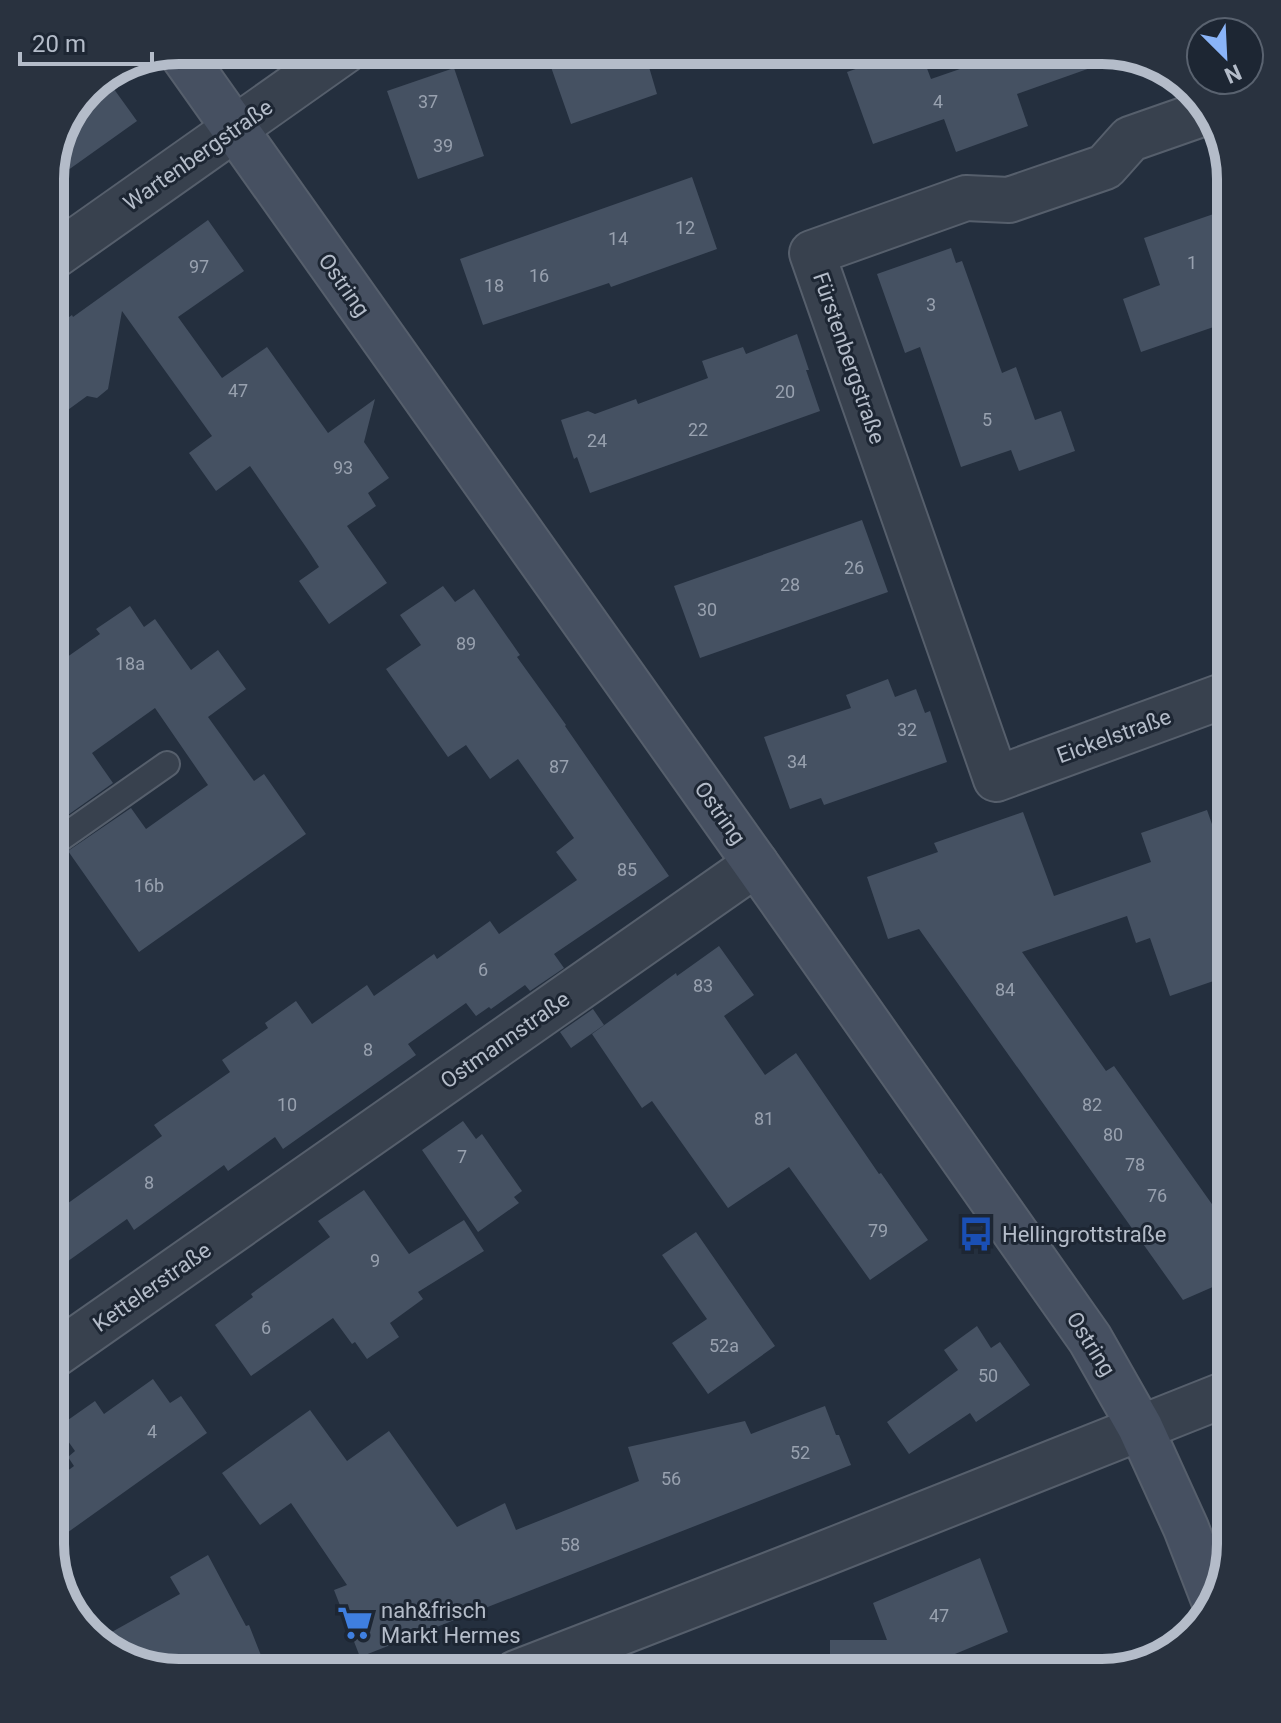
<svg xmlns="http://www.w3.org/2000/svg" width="1281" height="1723" viewBox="0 0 1281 1723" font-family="Roboto,sans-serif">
<rect width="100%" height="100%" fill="#242f3e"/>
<path fill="#455162" d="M545,50H644L657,94L571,124Z
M910,50H920L931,79L1015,50H1110L1127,55L1017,94L1028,126L956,152L944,119L873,144L847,72Z
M454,68L484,156L418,179L387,91Z
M106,78L137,121L50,183V170L94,82Z
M692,177L717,249L611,287L609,283L483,325L460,259Z
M1231,208V321L1141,352L1123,299L1160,285L1144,238Z
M208,220L244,271L178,317L222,378L267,347L328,433L375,399L364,442L389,478L368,493L376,506L347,526L387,583L329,624L299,581L319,567L308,550L250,466L216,491L189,453L212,436L122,311L108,389L97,398L87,396L50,423V330L72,315L73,317Z
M951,248L956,263L962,261L1002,373L1016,367L1035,420L1061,411L1075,451L1019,471L1011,450L961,467L920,347L905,353L877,274Z
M797,334L809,370H806L820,411L590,493L577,457L574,459L561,420L588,411L595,414L636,399L638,404L708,378L702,361L743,347L746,354Z
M862,520L888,592L700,658L674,586Z
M443,586L455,602L474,589L520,655L517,657L566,725L565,726L669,876L554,954L564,968L530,991L525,985L491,1009L489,1007L476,1016L466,1003L408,1044L416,1055L283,1149L275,1137L228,1171L224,1165L134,1230L127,1219L50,1274V1216L162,1136L154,1125L230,1072L222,1060L268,1028L265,1023L296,1001L312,1024L367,985L374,996L434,954L437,959L490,921L499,934L577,880L556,852L574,838L518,759L490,779L466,745L448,757L386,669L421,645L400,615Z
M130,606L144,627L155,619L191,670L218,650L246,689L208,717L254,781L264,774L306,834L139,952L68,851L131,808L146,829L208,785L155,708L92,753L113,783L51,827L50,825V669L100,634L96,629Z
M888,679L895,697L916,689L925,713L930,711L947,762L824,805L821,798L790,809L764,737L851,708L846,695Z
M1207,810L1220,847L1231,844V975L1170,996L1150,938L1136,943L1127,916L1022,952L1106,1071L1114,1066L1231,1231V1279L1183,1300L919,929L888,939L867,877L938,852L934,843L1023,812L1054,896L1151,862L1141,833Z
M719,946L754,995L724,1016L765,1075L796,1053L879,1174L881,1173L928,1240L870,1280L789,1167L728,1208L652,1101L642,1108L592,1034L676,973L677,976Z
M593,1009L604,1025L571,1048L560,1032Z
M463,1121L476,1139L482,1134L522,1191L514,1197L519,1203L478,1232L422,1150Z
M364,1190L409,1254L464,1220L484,1251L418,1292L423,1299L390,1323L399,1337L367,1359L355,1342L352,1344L333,1318L251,1376L215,1325L253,1297L251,1294L330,1237L318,1221Z
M696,1232L775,1346L708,1394L672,1343L707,1319L662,1255Z
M977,1326L991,1348L1000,1342L1030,1385L976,1422L970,1413L909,1454L887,1422L958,1370L944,1350Z
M153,1379L170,1403L181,1396L207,1433L50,1545V1484L74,1466L68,1457L75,1451L58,1427L95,1401L104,1414Z
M825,1406L836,1435H839L851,1465L360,1657L334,1590L347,1585L291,1503L260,1525L222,1473L310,1410L347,1461L389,1431L457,1527L505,1503L516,1530L639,1481L628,1447L745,1421L751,1434Z
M208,1555L246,1626L249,1625L268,1673H171L128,1660L110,1633L180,1594L170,1577Z
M980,1558L1008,1632L955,1654L962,1673H830V1640H887L873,1603Z"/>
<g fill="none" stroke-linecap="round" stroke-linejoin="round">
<g stroke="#565f6c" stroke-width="28">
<path id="lane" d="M50,846L167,764"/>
</g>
<g stroke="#565f6c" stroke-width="48">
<path id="street" d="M1210,111L1130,139L1105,167L1009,200L966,198L812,253L996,779L1231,693
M50,259L346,50
M50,1358L756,864
M516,1673L813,1558L1231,1392"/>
</g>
<g stroke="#565f6c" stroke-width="48">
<path id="secondary" d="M179,50L756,864L1090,1339L1140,1427L1186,1528L1215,1603"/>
</g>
<use href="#lane" stroke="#38414e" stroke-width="24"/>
<use href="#street" stroke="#38414e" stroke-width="44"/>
<use href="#secondary" stroke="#465061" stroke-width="44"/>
</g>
<defs>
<g id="bus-bare" transform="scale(2.76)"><path d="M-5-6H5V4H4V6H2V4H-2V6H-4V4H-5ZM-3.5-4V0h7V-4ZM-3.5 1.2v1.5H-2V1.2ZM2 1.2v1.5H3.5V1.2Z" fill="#1a4fb4" stroke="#1d2633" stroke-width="2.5" paint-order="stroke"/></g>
<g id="supermarket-bare" transform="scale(2.76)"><path d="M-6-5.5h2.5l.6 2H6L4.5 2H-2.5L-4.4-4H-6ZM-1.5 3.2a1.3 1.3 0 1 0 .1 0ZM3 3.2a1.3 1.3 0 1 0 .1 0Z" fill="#3f7fe0" stroke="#1d2633" stroke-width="2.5" paint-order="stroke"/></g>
</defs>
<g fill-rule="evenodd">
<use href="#bus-bare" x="976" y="1234"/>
<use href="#supermarket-bare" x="355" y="1623"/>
</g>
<g text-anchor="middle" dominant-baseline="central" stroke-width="6" stroke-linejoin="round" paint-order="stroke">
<g font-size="18" fill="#98a1af">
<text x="428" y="101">37</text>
<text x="938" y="101">4</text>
<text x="443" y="145">39</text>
<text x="685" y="227">12</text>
<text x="618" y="238">14</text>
<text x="1192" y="262">1</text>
<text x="199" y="266">97</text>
<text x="539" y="275">16</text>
<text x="494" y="285">18</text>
<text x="931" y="304">3</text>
<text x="238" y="390">47</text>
<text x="785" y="391">20</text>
<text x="987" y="419">5</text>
<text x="698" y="429">22</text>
<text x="597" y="440">24</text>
<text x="343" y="467">93</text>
<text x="854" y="567">26</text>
<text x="790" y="584">28</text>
<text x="707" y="609">30</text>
<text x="466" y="643">89</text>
<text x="130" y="663">18a</text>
<text x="907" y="729">32</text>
<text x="797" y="761">34</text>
<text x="559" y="766">87</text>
<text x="627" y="869">85</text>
<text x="149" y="885">16b</text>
<text x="483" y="969">6</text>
<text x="703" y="985">83</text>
<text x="1005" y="989">84</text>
<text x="368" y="1049">8</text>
<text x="287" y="1104">10</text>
<text x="1092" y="1104">82</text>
<text x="764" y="1118">81</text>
<text x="1113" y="1134">80</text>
<text x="462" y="1156">7</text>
<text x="1135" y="1164">78</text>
<text x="149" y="1182">8</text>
<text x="1157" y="1195">76</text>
<text x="878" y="1230">79</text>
<text x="375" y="1260">9</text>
<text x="266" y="1327">6</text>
<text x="724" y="1345">52a</text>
<text x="988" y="1375">50</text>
<text x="152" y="1431">4</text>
<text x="800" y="1452">52</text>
<text x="671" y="1478">56</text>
<text x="570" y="1544">58</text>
<text x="939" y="1615">47</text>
</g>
<g font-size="22" fill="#b4bcc9" stroke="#1d2633">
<text transform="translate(198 155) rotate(-35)">Wartenbergstraße</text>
<text transform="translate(344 285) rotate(55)">Ostring</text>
<text transform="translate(849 358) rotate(71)">Fürstenbergstraße</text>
<text transform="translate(1114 736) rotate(-20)">Eickelstraße</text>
<text transform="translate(720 813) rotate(55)">Ostring</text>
<text transform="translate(505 1040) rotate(-35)">Ostmannstraße</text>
<text transform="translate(152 1287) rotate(-35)">Kettelerstraße</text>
<text transform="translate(1091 1344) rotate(58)">Ostring</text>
</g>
<g font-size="22" fill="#b4bcc9" stroke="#1d2633" text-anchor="start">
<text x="1002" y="1234">Hellingrottstraße</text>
<text x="381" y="1610">nah&amp;frisch<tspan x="381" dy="25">Markt Hermes</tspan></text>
</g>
</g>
<path d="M0 0H1281V1723H0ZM179 64H1102A115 115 0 0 1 1217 179V1544A115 115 0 0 1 1102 1659H179A115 115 0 0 1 64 1544V179A115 115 0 0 1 179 64Z" fill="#29323f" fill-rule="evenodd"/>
<path fill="none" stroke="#b4bcc9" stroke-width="10" d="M179 64H1102A115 115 0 0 1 1217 179V1544A115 115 0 0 1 1102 1659H179A115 115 0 0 1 64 1544V179A115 115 0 0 1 179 64Z"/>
<g transform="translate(1225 56) rotate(156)"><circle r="38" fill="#1d2633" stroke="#59626f" stroke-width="2"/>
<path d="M0-6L14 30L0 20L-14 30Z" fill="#8ab4f8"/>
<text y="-12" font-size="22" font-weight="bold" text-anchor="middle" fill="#b4bcc9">N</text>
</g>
<path d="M20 52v12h132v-12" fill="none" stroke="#b4bcc9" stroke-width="4"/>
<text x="32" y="52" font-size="24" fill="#b4bcc9" stroke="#1d2633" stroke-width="6" paint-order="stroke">20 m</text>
</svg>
